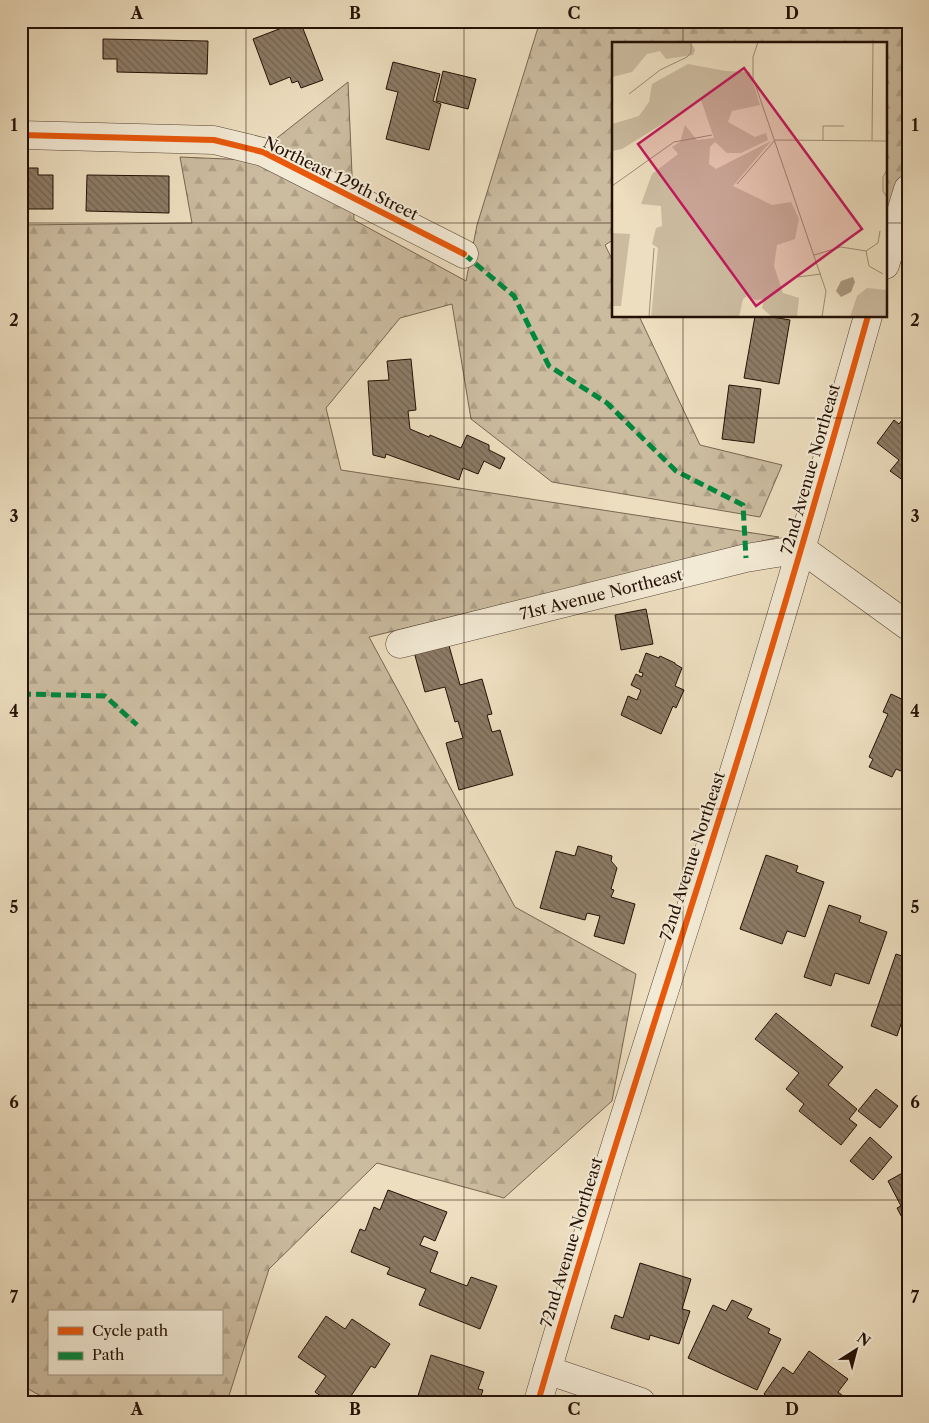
<svg xmlns="http://www.w3.org/2000/svg" width="929" height="1423" viewBox="0 0 929 1423" font-family="'Libre Caslon Text',serif">
<defs>
<pattern id="forest-firs" width="22" height="20" patternUnits="userSpaceOnUse" patternTransform="scale(1.25)"><rect width="22" height="20" fill="#cbbb9f"/><path d="M5 1l3.5 6h-7zM16 11l3.5 6h-7z" fill="#aea087"/></pattern>
<pattern id="building-back-hatch" width="6" height="6" patternUnits="userSpaceOnUse" patternTransform="scale(1.25)"><rect width="6" height="6" fill="#8d7b66"/><path d="M-1 5l2 2M0 0l6 6M5-1l2 2" fill="none" stroke="#736352"/></pattern>
</defs>
<rect width="100%" height="100%" fill="#eddebf"/>
<filter id="stains"><feTurbulence type="fractalNoise" baseFrequency=".004" numOctaves="4"/><feColorMatrix values="0 0 0 0 .2 0 0 0 0 .09 0 0 0 0 .02 0 0 0 .5 -.17"/></filter>
<radialGradient id="worn" r=".72"><stop offset=".6" stop-color="#630" stop-opacity="0"/><stop offset="1" stop-color="#630" stop-opacity=".3"/></radialGradient>
<path fill="url(#forest-firs)" stroke="#786652" fill-rule="evenodd" d="M540,21H908V161L885,225V44H613V240L605,245L613,261V316H639L700,445L782,465L760,517L552,482L471,419L452,304L400,318L326,408L341,470L779,537L369,637L515,907L636,974L612,1101L504,1198L377,1163L269,1269L227,1402H52L21,1385V225L192,223L180,157L249,160L348,82L354,220L466,281L477,225ZM49,1312H221V1374H49Z"/>
<path fill="url(#building-back-hatch)" stroke="#241005" d="M300,21L323,80L301,88L298,81L292,83L290,77L270,85L253,39Z
M103,39L208,41L207,74L117,72V59H103Z
M393,62L440,74L433,101L441,104L429,150L386,139L398,92L386,89Z
M443,71L476,79L468,109L436,101Z
M21,168H38V175H53V209H21Z
M87,175L169,176V213L86,211Z
M755,316H767L790,320L779,384L744,378Z
M411,359L416,410L408,411L410,429L429,437L430,435L461,448L467,435L489,445V450L505,458L500,469L484,461L478,474L463,468L459,480L386,454L385,458L373,455L368,381L389,380L387,361Z
M729,385L761,389L754,443L722,439Z
M908,412V477L904,481L890,471L899,460L877,443L894,420L899,424Z
M646,609L653,644L621,650L615,615Z
M448,642L460,685L482,679L492,714L487,715L492,732L500,730L513,775L459,790L446,743L463,738L458,721L455,722L445,687L425,692L414,652Z
M646,653L659,658L660,656L675,663V664L682,668L675,686L684,690L676,708L673,706L661,734L621,715L628,696L637,700L641,690L631,685L636,674L642,677L643,673L639,672Z
M891,694L908,702V754L901,771L896,769L892,777L869,767L873,759L869,757L888,714L883,712Z
M578,846L612,856L611,861L617,868L611,889L614,890L611,897L635,904L624,944L594,936L600,916L587,913L585,920L540,908L556,851L575,856Z
M766,855L798,866L796,872L824,882L805,937L787,931L782,944L740,929Z
M829,905L861,916L859,922L887,932L869,984L835,973L831,986L804,977Z
M896,954L908,958V1023L902,1021L897,1036L871,1026Z
M776,1013L843,1067L828,1085L857,1109L849,1119L857,1125L841,1145L799,1111L804,1104L786,1089L799,1073L755,1039Z
M876,1089L898,1106L880,1128L858,1111Z
M870,1137L892,1157L873,1180L850,1161Z
M908,1170V1229L897,1208L901,1206L888,1181Z
M388,1190L447,1212L435,1241L424,1236L420,1245L438,1252L430,1272L467,1286L471,1277L497,1286L480,1329L419,1305L426,1289L387,1274L390,1268L351,1252L360,1229L365,1231L374,1207L380,1210Z
M640,1263L691,1279L682,1309L690,1311L679,1344L650,1335L649,1340L611,1328L615,1315L623,1318Z
M732,1300L752,1309L747,1318L770,1329L768,1333L781,1339L757,1390L688,1358L713,1305L726,1311Z
M326,1316L345,1329L352,1319L390,1344L375,1368L371,1366L347,1402H329L315,1392L326,1376L298,1357Z
M809,1351L848,1379L838,1392L851,1402H771L772,1401L764,1394L783,1367L793,1374Z
M431,1355L484,1372L478,1389L483,1390L479,1402H416Z"/>
<g fill="none" stroke-linecap="round" stroke-linejoin="round">
<g stroke="#564434" stroke-width="29">
<path id="minor" d="M21,135L214,140L263,152L464,254
M885,265L908,189
M400,644L746,558L802,549L908,626
M547,1370L641,1402
M538,1402C598,1194 666,988 731,781C779,627 824,472 868,316"/>
</g>
<use href="#minor" stroke="#f3ead5" stroke-width="28"/>
<path stroke="#00873e" stroke-width="5" stroke-dasharray="10 5" stroke-linecap="butt" d="M464,254L514,296L549,366L607,403L676,471L743,505L746,558
M21,694L105,696L137,725"/>
<g stroke="#f3ead5" stroke-width="9">
<path id="cycleway" d="M21,135L214,140L263,152L464,254
M538,1402C598,1194 666,988 731,781C779,627 824,472 868,316"/>
</g>
<use href="#cycleway" stroke="#e8590c" stroke-width="6"/>
</g>
<path fill="none" stroke="#241005" stroke-width="1" stroke-opacity="0.55" d="M246,21V1402M464,21V1402M683,21V44M21,223H613M885,223H908M683,316V1402M21,418H908M21,614H908M21,809H908M21,1005H908M21,1200H908"/>
<g text-anchor="middle" dominant-baseline="central" stroke-width="4" stroke-linejoin="round" paint-order="stroke">
<g font-size="16" fill="#241005" stroke="#f3ead5">
<text transform="translate(341 178) rotate(26)">Northeast 129th Street</text>
<text transform="translate(810 469) rotate(-74)">72nd Avenue Northeast</text>
<text transform="translate(601 594) rotate(-14)">71st Avenue Northeast</text>
<text transform="translate(692 856) rotate(-72)">72nd Avenue Northeast</text>
<text transform="translate(571 1242) rotate(-73)">72nd Avenue Northeast</text>
</g>
</g>
<g transform="translate(612 42)">
<rect width="275" height="275" fill="#eddebf"/>
<path d="M0,0H79L83,8L81,13L54,17L48,9L35,12L20,30L0,35ZM76,22L114,29L138,30L148,63L120,69L116,80L143,95L154,91L156,98L129,111H115L103,100L98,105L97,122L104,127L159,99L121,144L160,163L179,160L187,177L183,197L165,203L162,224L171,251L187,256L185,275H160L150,266L152,257L143,258L135,254L131,257L127,275H39L46,206L40,202L44,186L50,184L49,164L29,162L40,132L66,112L60,105L68,100L73,83L85,98L102,96L89,58L10,107L0,109V82L27,74L37,60L40,42ZM0,191L18,192L9,264H0ZM255,246L275,248V275H238L245,254Z" fill="#cbbb9f"/>
<path d="M72,222L108,236L109,275H58Z" fill="#cbbb9f"/>
<path d="M241,235L243,240L239,250L229,255L224,249L229,239Z" fill="#a99880"/>
<path fill="none" stroke="#9d8c75" stroke-width="1" d="M146,0L141,15V36L214,249L210,275M17,52L48,28L75,15L79,11V0M211,98V84H232M260,98L261,0M275,128L271,135V149L275,155M125,142L163,98L275,99M0,144L62,100L100,93M254,209L257,224L271,232M254,209L266,201L268,189M202,213L229,205L254,209M186,235L209,232M37,275L42,206"/>
<path fill="#c2185b" fill-opacity="0.15" stroke="#c2185b" stroke-width="2.5" d="M132,26L250,187L144,264L26,102Z"/>
<rect width="275" height="275" fill="none" stroke="#241005" stroke-width="2.5"/>
</g>
<rect width="929" height="1423" fill="none" stroke="#eddebf" stroke-width="55"/>
<rect x="48" y="1310" width="175" height="65" fill="#f3ead5" stroke="#a09382"/>
<rect x="58" y="1327" width="25" height="8" fill="#e8590c" stroke="#a09382"/>
<text x="92" y="1336" font-size="15" fill="#241005">Cycle path</text>
<rect x="58" y="1352" width="25" height="8" fill="#00873e" stroke="#a09382"/>
<text x="92" y="1360" font-size="15" fill="#241005">Path</text>
<g transform="translate(856 1350) rotate(36)" stroke="#f3ead5" stroke-width="4" paint-order="stroke">
<path d="M0-4L9 19L0 12L-9 19Z" fill="#241005"/>
<text y="-8" font-size="14" font-weight="bold" text-anchor="middle" fill="#241005">N</text>
</g>
<rect x="28" y="28" width="874" height="1368" fill="none" stroke="#241005" stroke-width="2"/>
<g font-size="16" text-anchor="middle" font-weight="bold" fill="#241005">
<text x="137" y="19">A</text>
<text x="355" y="19">B</text>
<text x="574" y="19">C</text>
<text x="792" y="19">D</text>
<text x="14" y="131">1</text>
<text x="915" y="131">1</text>
<text x="14" y="326">2</text>
<text x="915" y="326">2</text>
<text x="14" y="522">3</text>
<text x="915" y="522">3</text>
<text x="14" y="717">4</text>
<text x="915" y="717">4</text>
<text x="14" y="913">5</text>
<text x="915" y="913">5</text>
<text x="14" y="1108">6</text>
<text x="915" y="1108">6</text>
<text x="14" y="1303">7</text>
<text x="915" y="1303">7</text>
<text x="137" y="1415">A</text>
<text x="355" y="1415">B</text>
<text x="574" y="1415">C</text>
<text x="792" y="1415">D</text>
</g>
<rect width="100%" height="100%" filter="url(#stains)"/>
<rect width="100%" height="100%" fill="url(#worn)"/>
</svg>
